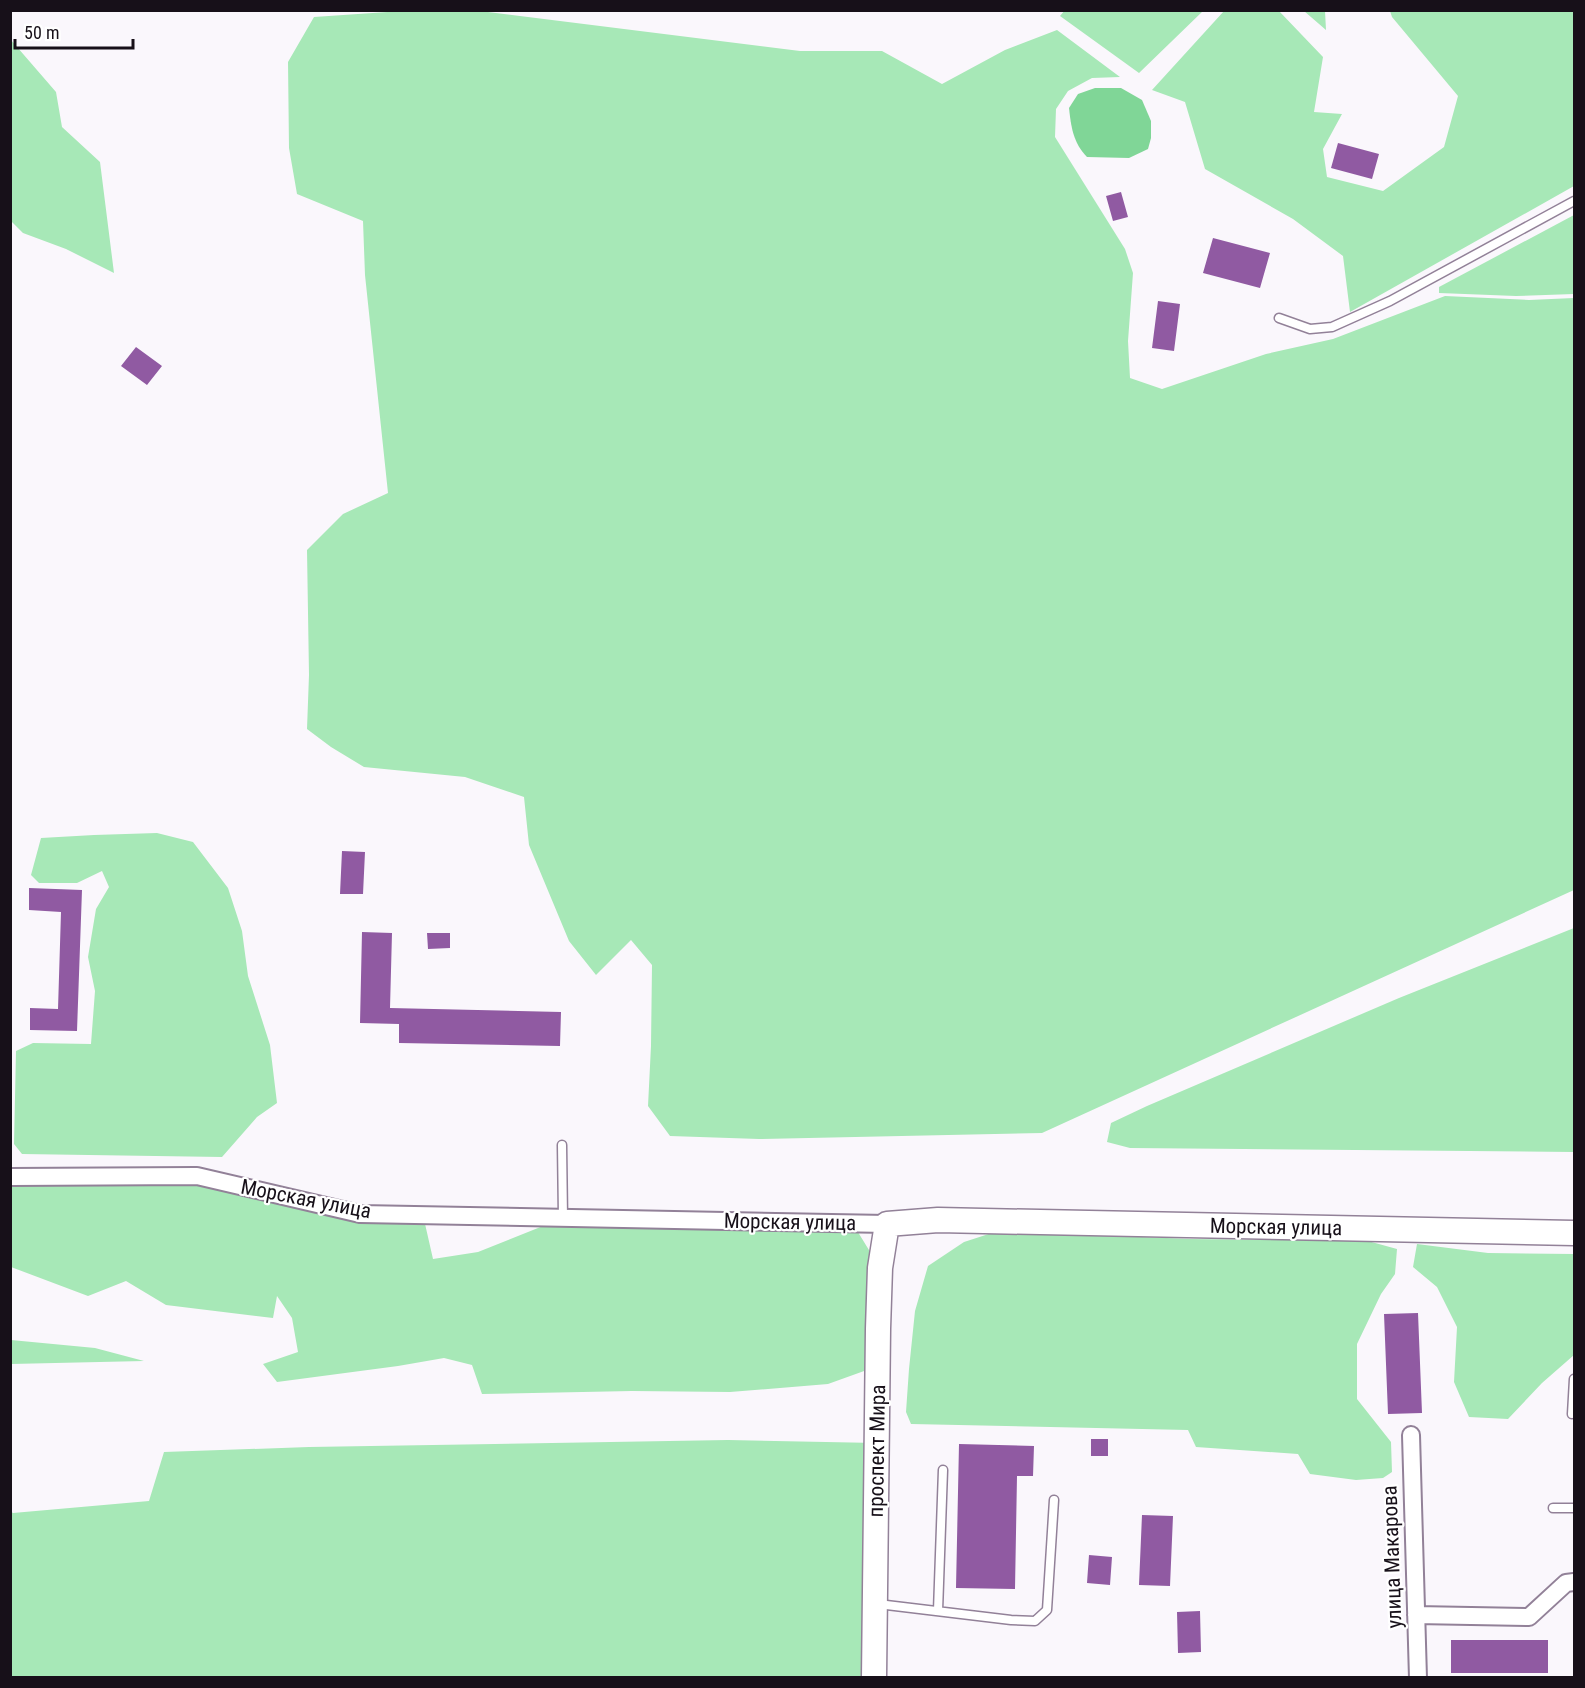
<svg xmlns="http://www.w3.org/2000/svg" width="1585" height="1688" viewBox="0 0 1585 1688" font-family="'Roboto Condensed',sans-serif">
<rect width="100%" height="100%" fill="#faf7fc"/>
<path fill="#a7e8b7" d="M472,10L800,51H882L942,84L1005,50L1057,30L1120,77L1092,78L1068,91L1056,109L1055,137L1125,249L1133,273L1128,341L1130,378L1162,389L1266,354L1333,339L1445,296L1529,300L1574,298V890L1042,1133L759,1139L670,1136L648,1106L651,1046L652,965L631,940L596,975L569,941L529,845L524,797L465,777L364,767L331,747L307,729L309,675L307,550L343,514L388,493L365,275L363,221L297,194L289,148L288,62L314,17L402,11Z
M1065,10H1203V11L1139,73L1060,16Z
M1224,11H1279L1323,57L1314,112L1342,114L1323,149L1327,177L1383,191L1444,147L1458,96L1392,17L1390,11H1574V186L1350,312L1343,256L1293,219L1205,169L1185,102L1152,90Z
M1304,11H1325L1326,30Z
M11,40L56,92L62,127L100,162L114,273L66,249L23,233L11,221Z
M1574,215V294L1516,296L1439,293V287Z
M157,833L193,842L228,888L242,931L248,976L270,1045L277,1103L257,1117L222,1157L22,1154L14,1144L16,1051L33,1043L91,1044L95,991L88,957L96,909L109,887L102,871L77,883H39L31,875L41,838L94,835Z
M1574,928V1152L1130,1148L1107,1142L1111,1123L1147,1106L1399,998Z
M197,1176L360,1214L423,1215L433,1259L478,1252L563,1218L853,1224L880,1268L878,1366L828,1384L730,1392L632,1391L482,1394L472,1365L444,1358L398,1366L277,1382L263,1364L298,1352L292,1318L277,1296L273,1318L166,1305L126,1281L88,1296L11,1267V1177Z
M998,1231L1190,1239L1276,1240L1357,1238L1397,1249L1395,1274L1381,1294L1357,1344V1399L1391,1442L1392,1472L1383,1478L1356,1480L1310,1474L1298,1454L1196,1447L1188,1430L911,1424L906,1412L909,1369L915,1311L928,1266L964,1242Z
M1417,1244L1488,1253L1574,1254V1355L1542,1383L1508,1419L1469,1417L1454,1382L1457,1327L1437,1287L1413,1267Z
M11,1340L95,1348L144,1361L11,1364Z
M728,1440L877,1443L874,1677H11L10,1511L13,1513L149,1501L164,1452L309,1447Z"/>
<path fill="#80d697" d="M1095,88H1121L1142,100L1151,121V138L1148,149L1129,158L1087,157C1073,143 1071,126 1069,108L1078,94Z"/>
<path fill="#905aa2" d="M1338,143L1379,154L1372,179L1331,168Z
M1121,192L1128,217L1113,221L1106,196Z
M1213,238L1270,253L1260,288L1203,273Z
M1158,301L1180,304L1174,351L1152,348Z
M136,347L162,366L147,385L121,366Z
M342,851L365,852L363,894H340Z
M29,888L82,890L77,1031L30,1030V1008L58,1009L61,912L29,910Z
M362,932L392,933L390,1008L561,1012L560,1046L399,1043V1024L360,1023Z
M427,933H450V948L428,949Z
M1418,1313L1422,1413L1388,1414L1384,1314Z
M1091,1439H1108V1456H1091Z
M959,1444L1034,1446L1033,1476H1017L1015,1589L956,1588Z
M1142,1515L1173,1516L1170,1586L1139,1585Z
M1089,1555L1112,1557L1110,1585L1087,1583Z
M1200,1611L1201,1652L1178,1653L1177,1612Z
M1451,1640H1548V1673H1451Z"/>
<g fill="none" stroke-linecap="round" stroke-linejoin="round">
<g stroke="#928198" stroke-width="11">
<path id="lane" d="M1279,318L1310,329L1332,327L1390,301L1574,201
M562,1145L563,1218
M1572,1414L1574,1379
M1553,1508H1574
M878,1604L1011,1620L1035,1621L1047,1610L1054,1500
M938,1611L943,1470"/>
</g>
<g stroke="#928198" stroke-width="20">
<path id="street" d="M10,1177L197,1176L360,1214L887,1224
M1411,1435L1418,1678
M1416,1615L1529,1617L1566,1583L1574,1582"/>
</g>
<g stroke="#928198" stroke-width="27">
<path id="secondary" d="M874,1678L878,1329L880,1268L887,1224L938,1220L1574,1233"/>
</g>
<use href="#lane" stroke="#fff" stroke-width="8"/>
<use href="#street" stroke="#fff" stroke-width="16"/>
<use href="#secondary" stroke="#fff" stroke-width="24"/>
</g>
<g text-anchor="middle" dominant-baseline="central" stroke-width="4.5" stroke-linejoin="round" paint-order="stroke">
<g font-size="21" fill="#171019" stroke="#fff">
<text transform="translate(306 1199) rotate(11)">Морская улица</text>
<text transform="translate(790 1222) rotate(1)">Морская улица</text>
<text transform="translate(1276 1227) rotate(1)">Морская улица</text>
<text transform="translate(877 1451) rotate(-89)">проспект Мира</text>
<text transform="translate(1392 1557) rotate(-92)">улица Макарова</text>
</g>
</g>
<rect width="1585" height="1688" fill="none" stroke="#171019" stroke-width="24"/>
<path d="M15 39v9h118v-9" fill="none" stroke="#171019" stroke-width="3"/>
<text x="24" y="39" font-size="18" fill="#171019" stroke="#ffffff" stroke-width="4.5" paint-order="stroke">50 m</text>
</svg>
